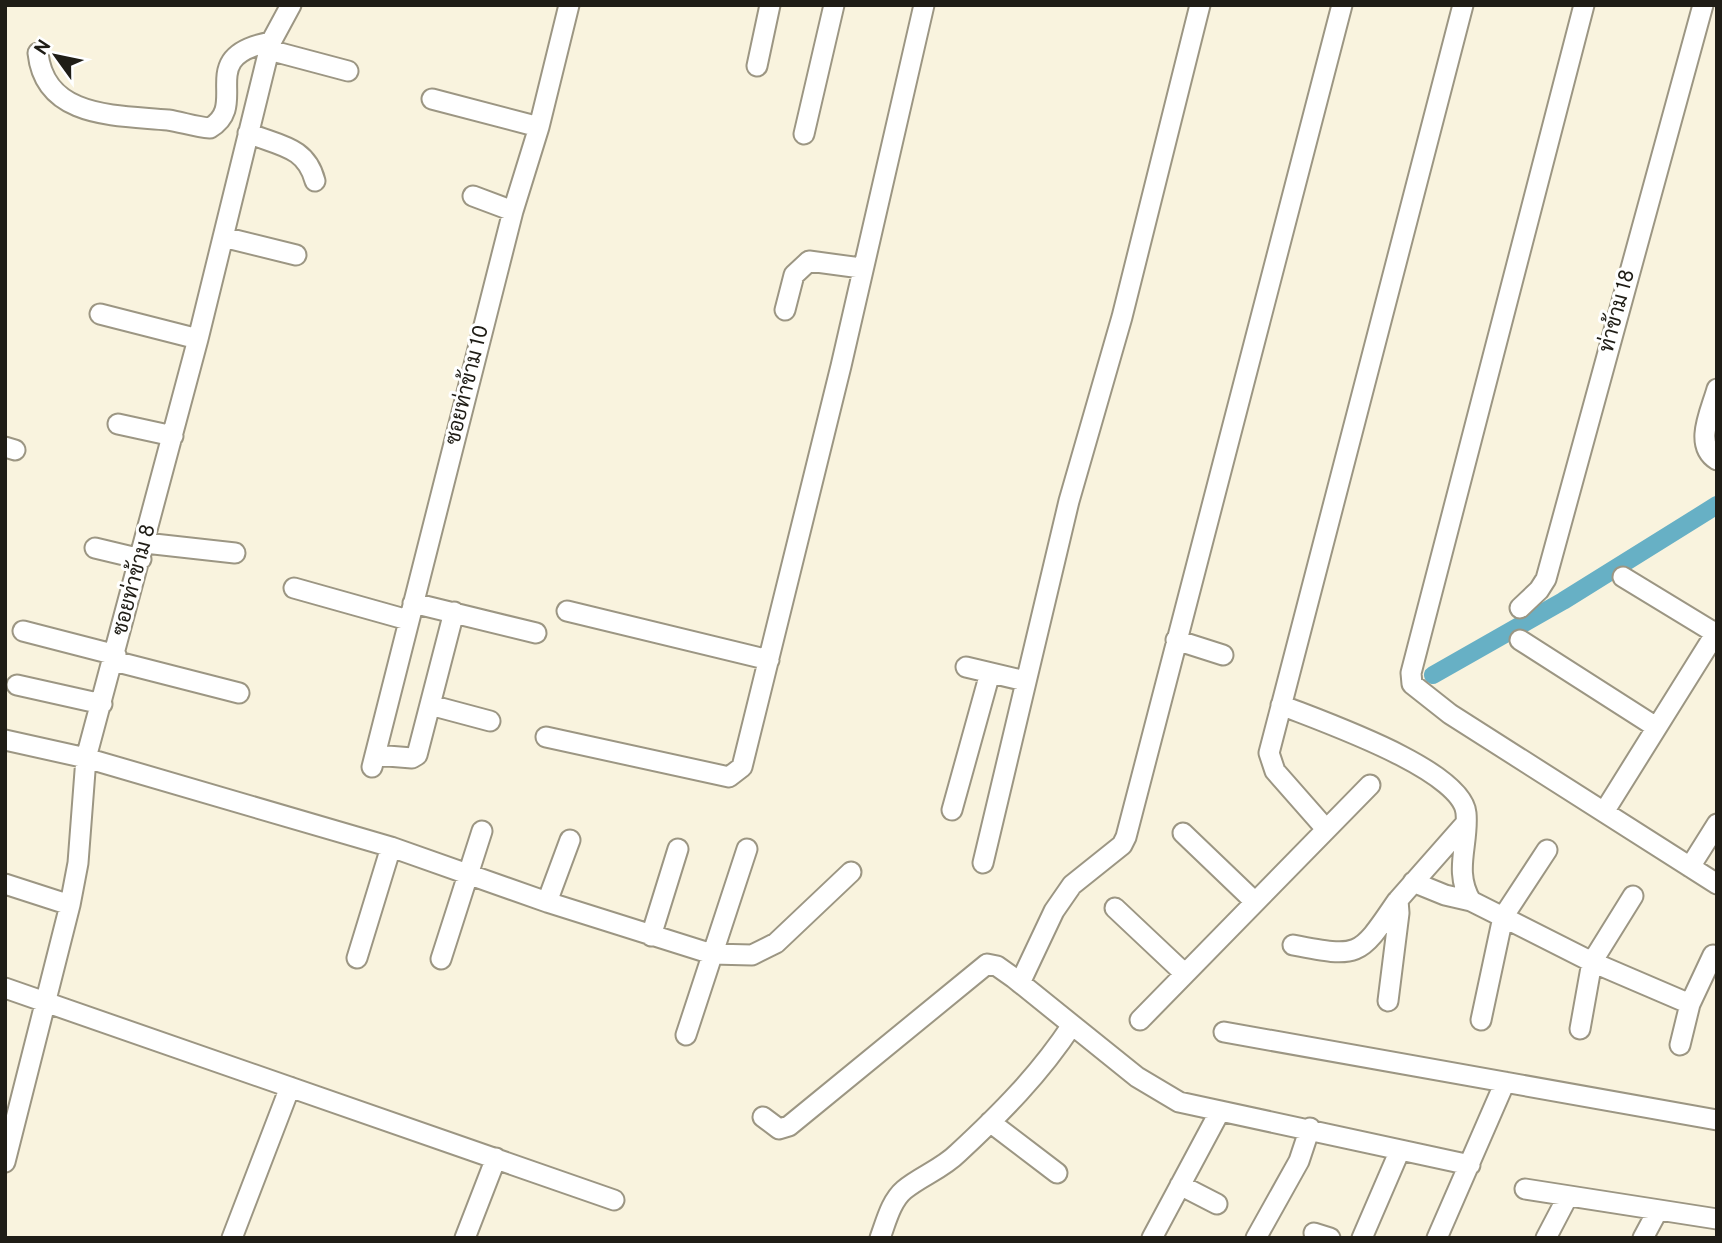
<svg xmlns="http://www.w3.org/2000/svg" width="1722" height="1243" viewBox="0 0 1722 1243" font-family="Overpass,Sarabun,sans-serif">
<rect width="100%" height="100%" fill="#f9f3de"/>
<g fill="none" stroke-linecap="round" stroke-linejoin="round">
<path stroke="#67b0c5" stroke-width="18" d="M1433,675L1563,601L1717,505"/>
<g stroke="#9c9683" stroke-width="23">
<path id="minor" d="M1584,5L1411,673L1412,684L1450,714L1717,884
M269,50L348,71
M38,53C45,119 117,115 168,120C182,122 195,127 210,128C251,104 193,56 271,42
M757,66L770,5
M432,99L539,127
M248,133C279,146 306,146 315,181
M804,134L834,5
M473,196L513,211
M223,237L296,255
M785,310L794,275L809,261L861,268
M100,314L198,339
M1717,389C1711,411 1693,445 1717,460
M118,424L173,436
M5,447L15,450
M145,543L235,553
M95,548L141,559
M1623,577L1715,633
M294,588L408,620
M413,603L536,633
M1520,608L1539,590L1546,579L1703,5
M567,611L769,660
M23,631L116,655
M1176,640L1223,655
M1520,640L1656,727
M114,661L239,693
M966,667L1025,681
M17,685L102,704
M430,705L490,721
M1281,705C1318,720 1462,769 1466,813C1469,844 1453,871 1471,901
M546,737L729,777L742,767L841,366L924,5
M5,740L86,758L391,847L547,902L712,954L752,955L776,943L851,872
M375,755L412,758L417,755L454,612
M372,767L513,211L539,127L569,5
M952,810L990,673
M1604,812L1717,631
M1326,829L1275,771L1269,753L1463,5
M1183,833L1254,901
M983,863L1069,501L1122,317L1200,5
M1690,867L1717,824
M1413,882L1445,895L1471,901L1592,962L1690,1004
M5,884L70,905
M547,902L570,840
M1115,908L1184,973
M651,936L678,849
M1293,945C1360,958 1359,957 1397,901
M357,958L391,847
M441,959L482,831
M1020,983L1054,911L1072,885L1122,845L1126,837L1342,5
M5,988L614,1200
M1388,1001L1399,913L1398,900L1465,824
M1140,1020L1370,785
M1481,1020L1503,917L1547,850
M1580,1029L1592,962L1633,896
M1224,1032L1717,1120
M686,1035L747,849
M1680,1045L1690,1004L1713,955
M763,1117L779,1129L789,1126L987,964L997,966L1014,978L1137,1077L1179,1102L1470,1165
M990,1122L1057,1173
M5,1162L70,905L78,863L86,758L198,339L271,42L291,5
M1180,1185L1217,1204
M1525,1189L1717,1219
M1314,1233L1330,1238
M232,1238L290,1087
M465,1238L496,1158
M880,1238C886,1222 891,1201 904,1190C921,1176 942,1169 958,1153C1000,1114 1040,1074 1072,1025
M1152,1238L1220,1111
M1256,1238L1299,1161L1310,1128
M1362,1238L1400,1150
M1437,1238L1505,1082
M1546,1238L1568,1196
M1643,1238L1658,1210"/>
</g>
<use href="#minor" stroke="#fff" stroke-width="19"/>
</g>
<g text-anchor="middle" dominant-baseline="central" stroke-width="6" stroke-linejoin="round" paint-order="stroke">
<g font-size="21" fill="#1f1d16" stroke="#fff">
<text transform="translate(1618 311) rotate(-75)">ท่าข้าม 18</text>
<text transform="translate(468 385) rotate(-76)">ซอยท่าข้าม 10</text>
<text transform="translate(135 580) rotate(-75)">ซอยท่าข้าม 8</text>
</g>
</g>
<rect width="1722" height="1243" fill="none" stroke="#1f1d16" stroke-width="14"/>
<g transform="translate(56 56) rotate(303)" stroke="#ffffff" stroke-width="5" paint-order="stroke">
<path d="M0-5L12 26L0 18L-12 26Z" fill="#1f1d16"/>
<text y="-10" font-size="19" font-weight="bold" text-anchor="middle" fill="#1f1d16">N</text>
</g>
</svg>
